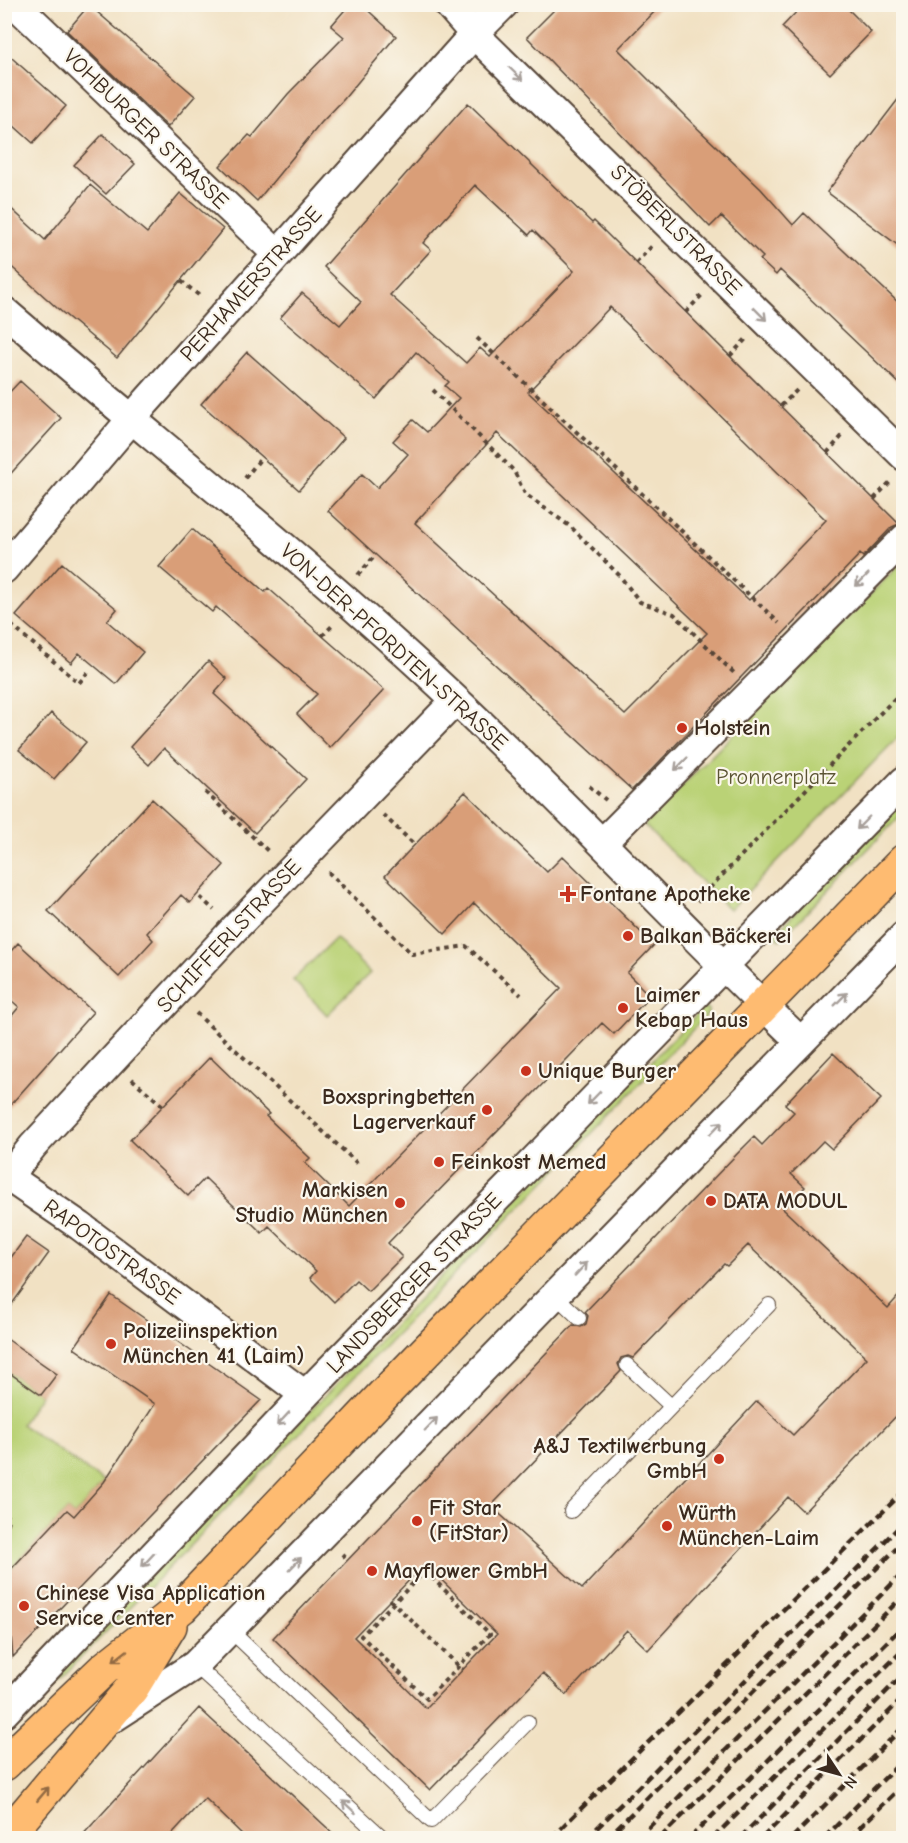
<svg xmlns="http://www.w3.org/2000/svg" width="908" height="1843" viewBox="0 0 908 1843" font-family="'Comic Neue',sans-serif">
<rect width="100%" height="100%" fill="#fbf7ec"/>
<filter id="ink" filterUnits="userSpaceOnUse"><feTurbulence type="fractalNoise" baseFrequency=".0167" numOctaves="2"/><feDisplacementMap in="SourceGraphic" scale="12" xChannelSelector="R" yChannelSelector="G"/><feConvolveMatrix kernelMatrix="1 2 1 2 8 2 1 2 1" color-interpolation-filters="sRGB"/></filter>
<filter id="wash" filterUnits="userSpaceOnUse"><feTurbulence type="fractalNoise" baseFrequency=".008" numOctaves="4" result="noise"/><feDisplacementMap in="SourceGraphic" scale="24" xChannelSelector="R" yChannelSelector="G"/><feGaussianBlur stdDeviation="1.35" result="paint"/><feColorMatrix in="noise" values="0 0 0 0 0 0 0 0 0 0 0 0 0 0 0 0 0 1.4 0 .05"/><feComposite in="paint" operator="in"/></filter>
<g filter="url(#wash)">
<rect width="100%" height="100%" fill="#f1e1c3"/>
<path fill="#bad276" stroke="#7a7e4a" stroke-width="1.5" d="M903,561V732L730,910L644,825Z
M903,802V813L780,940L774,934Z
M336,938L370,973L327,1015L293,980Z
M703,1008L708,1009V1014L66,1673L5,1731V1724Z
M4,1369L41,1395L21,1424L104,1482L74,1516L67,1510L11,1569H4Z"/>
<g id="blocks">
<path fill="#d99e78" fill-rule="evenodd" d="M350,4H361L396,36L344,99L321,123L257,201L220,166L249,135L252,137L288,94L344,37L331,26Z
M560,4H662L618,49L694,125L761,189L793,225L804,213L903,307V387L780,270L776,275L760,260L763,257L721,216L710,227L527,37Z
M804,4H843L871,32L830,74L782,27Z
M89,5L195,96L168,127L67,31Z
M4,51L66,106L33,143L4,117Z
M903,93V249L827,192Z
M468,103L592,223L594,221L899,524L892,527L863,557L860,554L632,790L328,511L362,474L377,488L408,454L393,441L413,420L427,432L459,398L445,386L449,382L416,352L376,399L280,318L302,293L340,325L361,302L324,267ZM475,185L529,235L533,230L574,271L490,357L480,348L466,363L390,295L431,250L423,243ZM610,307L826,520L749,600L528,392ZM497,433L707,633L625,715L415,523Z
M103,134L135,164L106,194L74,165Z
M90,185L147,233L180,193L223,229L117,358L57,308L4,260V202L45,240Z
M247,352L344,438L299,490L201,404Z
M20,381L61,418L4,481V398Z
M192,529L265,592L268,588L384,690L330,748L297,714L317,694L216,607L212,612L159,567Z
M62,563L117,609L107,621L143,652L116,684L79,653L71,663L16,616Z
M208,661L227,679L214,694L306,779L255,833L164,748L149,765L130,747Z
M51,713L86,742L54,779L19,750Z
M465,792L547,872L563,856L654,945L627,973L650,996L614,1034L602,1023L388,1243L402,1257L368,1291L356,1280L334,1302L310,1278L316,1271L269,1226L262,1233L205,1178L188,1196L130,1140L210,1057L269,1114L266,1116L310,1158L305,1163L349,1206L561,988L474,903L445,934L385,876Z
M152,799L224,865L190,903L181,895L147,933L153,940L119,977L48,911Z
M18,943L93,1012L4,1112V1025L19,1007L4,994V959Z
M833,1053L881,1099L832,1149L823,1141L791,1174L805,1187L783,1209L888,1308L903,1291V1409L804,1512L788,1497L648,1650L627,1630L566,1695L543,1673L430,1790L273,1638L573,1325L581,1327L586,1324L588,1316L585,1312L737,1154L754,1137L762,1145L794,1112L785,1104ZM748,1245L867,1358L793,1435L757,1401L582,1589L491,1506L621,1371L618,1364L621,1358L628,1356L633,1358L724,1264L727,1266ZM425,1564L497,1634L426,1708L354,1637Z
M26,1237L49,1253L4,1315V1267Z
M111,1295L261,1400L13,1657L11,1636H4V1569L12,1568L67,1510L74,1516L104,1482L155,1404L74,1348Z
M4,1337L57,1374L41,1395L4,1369Z
M199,1708L339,1839H247L205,1798L167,1839H79Z"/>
</g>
</g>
<g filter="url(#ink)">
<use href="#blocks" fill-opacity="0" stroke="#564537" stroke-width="1.5"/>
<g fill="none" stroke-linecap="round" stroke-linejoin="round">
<g stroke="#564537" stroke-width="16">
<path id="service" d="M556,1296L579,1318
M627,1365L671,1406
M571,1511L769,1305
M230,1630L431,1821L528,1722
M195,1665L383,1838"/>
</g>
<g stroke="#564537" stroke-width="32">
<path id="minor" d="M15,4L277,254
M448,4L474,34L904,456
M4,311C155,441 312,564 457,701C575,812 684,930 801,1042
M4,569L146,402L474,34L504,4
M603,842L904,539
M4,1174L80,1226L305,1395
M8,1177L33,1146L235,928L456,700
M4,1713L305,1395L904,781
M113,1718L195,1665L904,936"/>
</g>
<g stroke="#564537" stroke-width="36">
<path id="primary" d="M4,1764L105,1668L182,1607L388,1390L904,861
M5,1838L132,1688L170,1626"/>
</g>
<path stroke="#564537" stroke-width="4" stroke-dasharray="4.5 4.5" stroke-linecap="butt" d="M636,263L652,246
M181,281L201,297
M686,312L702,295
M477,338L779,623
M730,356L746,339
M433,390L514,471L525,494L571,527L619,575L640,602L674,614L734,673
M781,406L797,390
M827,453L843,435
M245,478L262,457
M874,499L892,480
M358,575L373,558
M4,619L79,683L90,670
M322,636L332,626
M589,786L606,800
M205,792L269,852
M383,815L415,845
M328,872L412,954L466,946L521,995
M200,897L214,910
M697,901L904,689
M196,1013L358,1164
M132,1079L163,1106
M4,1503L8,1520L4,1532
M342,1554L348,1560
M425,1571L490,1634L427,1699L361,1636Z
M390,1600L463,1670"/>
<use href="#service" stroke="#fff" stroke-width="14"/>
<use href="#minor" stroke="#fff" stroke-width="28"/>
<use href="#primary" stroke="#febb71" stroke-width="33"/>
<path stroke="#3b2a1e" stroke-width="4.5" stroke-dasharray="9 4.5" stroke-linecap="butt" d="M551,1838L904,1491
M587,1838L904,1522
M607,1838L904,1541
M638,1838L904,1572
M660,1838L904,1595
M690,1838L904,1625
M713,1838L904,1649
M740,1838L904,1674
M762,1838L904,1697
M792,1838L904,1726
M824,1838L904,1759
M849,1838L904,1784
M898,1838L904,1832"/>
</g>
<defs><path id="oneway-shaft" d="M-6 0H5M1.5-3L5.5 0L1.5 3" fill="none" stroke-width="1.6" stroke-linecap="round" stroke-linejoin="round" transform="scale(1.5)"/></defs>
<g stroke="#a79f9a">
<use href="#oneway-shaft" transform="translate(516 74) rotate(44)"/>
<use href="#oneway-shaft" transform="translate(760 314) rotate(45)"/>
<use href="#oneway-shaft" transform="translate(862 580) rotate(135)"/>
<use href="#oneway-shaft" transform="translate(681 764) rotate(135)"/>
<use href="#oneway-shaft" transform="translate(863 823) rotate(134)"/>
<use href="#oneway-shaft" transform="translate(841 999) rotate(-45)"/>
<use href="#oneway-shaft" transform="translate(594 1098) rotate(134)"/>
<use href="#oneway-shaft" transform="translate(716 1128) rotate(-46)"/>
<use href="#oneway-shaft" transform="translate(581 1269) rotate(-47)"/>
<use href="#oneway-shaft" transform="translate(283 1419) rotate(133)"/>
<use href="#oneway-shaft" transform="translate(431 1424) rotate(-46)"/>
<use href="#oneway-shaft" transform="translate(148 1560) rotate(133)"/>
<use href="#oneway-shaft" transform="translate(295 1564) rotate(-46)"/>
<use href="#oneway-shaft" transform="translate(349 1807) rotate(-138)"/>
</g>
<g stroke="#936b43">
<use href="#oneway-shaft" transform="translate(120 1656) rotate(142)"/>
<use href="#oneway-shaft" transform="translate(43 1794) rotate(-50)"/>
</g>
</g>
<g fill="#c8321e" stroke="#fbf7ec" stroke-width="2">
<circle cx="682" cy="728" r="6"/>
<path d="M565 885h6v6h6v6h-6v6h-6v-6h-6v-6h6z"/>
<circle cx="628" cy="936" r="6"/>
<circle cx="623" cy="1008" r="6"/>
<circle cx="526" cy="1071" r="6"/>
<circle cx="487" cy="1110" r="6"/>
<circle cx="439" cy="1162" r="6"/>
<circle cx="711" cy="1201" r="6"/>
<circle cx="400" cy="1203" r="6"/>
<circle cx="111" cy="1344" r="6"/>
<circle cx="719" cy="1459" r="6"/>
<circle cx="417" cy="1521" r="6"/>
<circle cx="667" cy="1526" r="6"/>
<circle cx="372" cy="1571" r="6"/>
<circle cx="24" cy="1606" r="6"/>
</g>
<g text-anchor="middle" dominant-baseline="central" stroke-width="4.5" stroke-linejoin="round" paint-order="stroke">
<g font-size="22" fill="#3b2a1e" stroke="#fbf7ec">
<text transform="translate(146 129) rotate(44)">VOHBURGER STRASSE</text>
<text transform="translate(676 230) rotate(45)">STÖBERLSTRASSE</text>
<text transform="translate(251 284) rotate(-48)">PERHAMERSTRASSE</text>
<text transform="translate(394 647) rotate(42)">VON-DER-PFORDTEN-STRASSE</text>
<text transform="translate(229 936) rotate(-47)">SCHIFFERLSTRASSE</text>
<text transform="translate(112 1252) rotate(36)">RAPOTOSTRASSE</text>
<text transform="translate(414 1283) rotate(-46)">LANDSBERGER STRASSE</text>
</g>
<g font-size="22" font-weight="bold" fill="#3b2a1e" stroke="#fbf7ec" text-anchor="start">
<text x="694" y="728">Holstein</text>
<text x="580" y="894">Fontane Apotheke</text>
<text x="640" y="936">Balkan Bäckerei</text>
<text x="635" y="995">Laimer<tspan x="635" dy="25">Kebap Haus</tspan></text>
<text x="538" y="1071">Unique Burger</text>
<text x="475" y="1097" text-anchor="end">Boxspringbetten<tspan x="475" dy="25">Lagerverkauf</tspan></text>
<text x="451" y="1162">Feinkost Memed</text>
<text x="388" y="1190" text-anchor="end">Markisen<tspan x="388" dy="25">Studio München</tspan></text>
<text x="723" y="1201">DATA MODUL</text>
<text x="123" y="1331">Polizeiinspektion<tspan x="123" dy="25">München 41 (Laim)</tspan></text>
<text x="707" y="1446" text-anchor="end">A&amp;J Textilwerbung<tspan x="707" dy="25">GmbH</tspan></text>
<text x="429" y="1508">Fit Star<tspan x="429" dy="25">(FitStar)</tspan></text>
<text x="679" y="1513">Würth<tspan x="679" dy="25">München-Laim</tspan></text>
<text x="384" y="1571">Mayflower GmbH</text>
<text x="36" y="1593">Chinese Visa Application<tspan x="36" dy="25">Service Center</tspan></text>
</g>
<g font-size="22" fill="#5b5434" stroke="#fbf7ec">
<text x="776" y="777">Pronnerplatz</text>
</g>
</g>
<rect width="908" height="1843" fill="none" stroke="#fbf7ec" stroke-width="24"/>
<g transform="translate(839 1774) rotate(126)" stroke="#fbf7ec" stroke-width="4.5" paint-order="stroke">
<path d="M0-4.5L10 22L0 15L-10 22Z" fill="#3b2a1e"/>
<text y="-9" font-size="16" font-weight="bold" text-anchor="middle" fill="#3b2a1e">N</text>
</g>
</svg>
